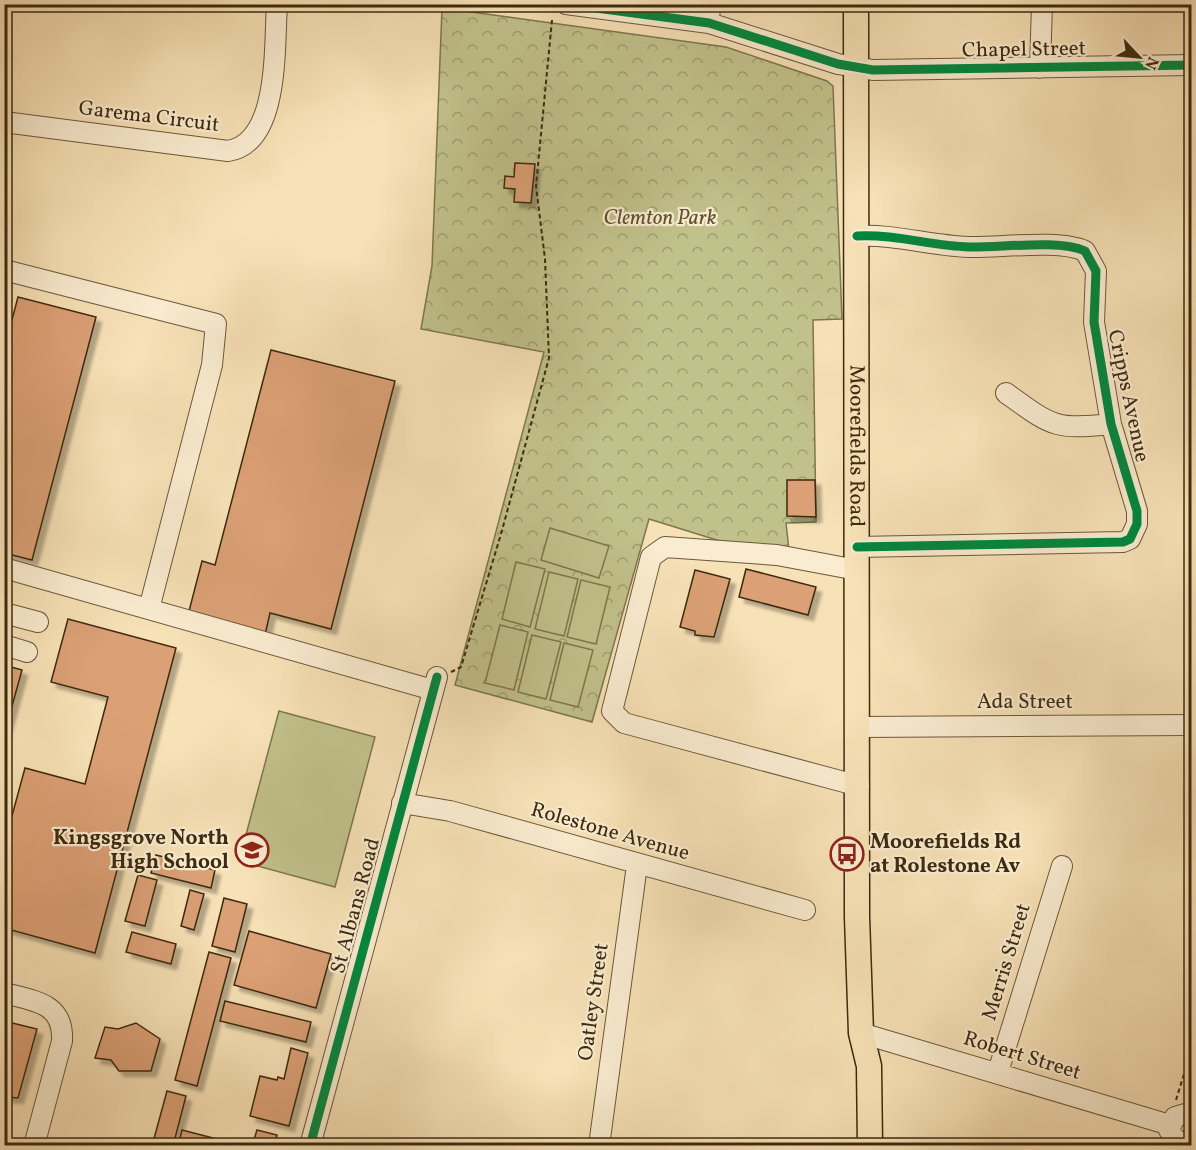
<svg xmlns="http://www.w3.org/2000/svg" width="1196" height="1150" viewBox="0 0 1196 1150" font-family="Vollkorn,serif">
<defs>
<pattern id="park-crowns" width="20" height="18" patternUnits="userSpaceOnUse" patternTransform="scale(1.5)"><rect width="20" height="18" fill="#c1c18b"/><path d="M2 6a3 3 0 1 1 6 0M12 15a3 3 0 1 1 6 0" fill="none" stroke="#9e9d70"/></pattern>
<filter id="shadow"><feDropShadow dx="5.5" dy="5.5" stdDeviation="1.5" flood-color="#0004"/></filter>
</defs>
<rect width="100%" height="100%" fill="#f7e1b6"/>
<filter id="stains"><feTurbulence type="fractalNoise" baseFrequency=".00333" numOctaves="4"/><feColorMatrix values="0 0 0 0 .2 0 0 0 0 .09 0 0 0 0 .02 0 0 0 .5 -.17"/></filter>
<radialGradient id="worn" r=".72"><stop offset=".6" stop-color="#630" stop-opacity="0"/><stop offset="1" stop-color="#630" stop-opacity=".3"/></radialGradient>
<path fill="url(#park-crowns)" stroke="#7f764d" stroke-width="1.5" d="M442,8L726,47L827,81L833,86L842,319L813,320L816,522L786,523L789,550L736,546L649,519L592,722L455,685L544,352L421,329L432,266Z"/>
<path fill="#c1c18b" stroke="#7f764d" stroke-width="1.5" d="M550,528L609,546L599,578L541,560Z
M516,562L545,569L530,627L502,619Z
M549,572L578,579L564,636L535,629Z
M581,580L610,587L596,644L567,637Z
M500,625L528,632L514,690L485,683Z
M532,635L561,642L546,699L518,692Z
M564,643L593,650L578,707L550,700Z
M279,711L375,737L335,887L239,861Z"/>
<path fill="#dba074" stroke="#3d2a0f" stroke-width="1.5" filter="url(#shadow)" d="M515,163L535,164L531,203L514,202L515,189L504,188L505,176L514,177Z
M18,297L96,317L32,560L4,553V350Z
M271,350L395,381L331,629L270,613L265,635L188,615L202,561L215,565Z
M787,480H815L816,517L787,516Z
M746,569L816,587L808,615L739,597Z
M695,570L730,579L714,637L695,635V631L680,627Z
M68,619L176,648L95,953L4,928V845L25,768L85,784L108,697L51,682Z
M4,665L22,670L4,735Z
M156,855L215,870L211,888L151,873Z
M138,875L157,880L145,926L125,921Z
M190,890L204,894L194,930L181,926Z
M224,898L247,904L235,952L212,946Z
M249,931L331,954L316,1008L234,985Z
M132,932L176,944L171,964L126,952Z
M209,952L231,958L197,1086L175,1080Z
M225,1001L311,1022L306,1042L220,1021Z
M4,1021L37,1029L18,1098L4,1097Z
M136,1023L160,1039L151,1071H119L111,1060L95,1058L105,1027L118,1029Z
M291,1048L308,1053L289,1126L250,1116L260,1076L277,1080L278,1077L284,1079Z
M167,1091L186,1096L173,1146H152Z
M182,1130L244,1146H178Z
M257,1130L277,1135L274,1146H252Z"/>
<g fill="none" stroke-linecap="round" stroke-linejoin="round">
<g stroke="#6c5839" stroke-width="22">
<path id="minor" d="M566,4L709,23L838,64L873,70L1192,65
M709,23L710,4
M1040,68L1042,4
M4,122L228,151C280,143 274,46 277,4
M4,270L216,324L212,365L149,609
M1006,393C1052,426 1054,430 1111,424
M857,547L1123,542L1130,539L1137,524V511L1111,424L1094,322L1096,271L1085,251C1059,239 999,248 969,247C931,246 896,234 857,236
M4,568L433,690
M857,570L777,555L665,547L651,557L612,711L624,723L859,786
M4,613L38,622
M4,645L27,652
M859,727L1192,725
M402,803L450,811L805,910
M4,993C35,1001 64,1003 62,1041L34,1146
M861,1033L1170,1125
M998,1072L1062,866
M1192,1116L1185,1114L1175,1117L1169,1130L1177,1142H1192
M310,1146L437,677
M599,1146L637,865"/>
</g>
<g stroke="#3d2a0f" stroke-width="27">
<g id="major">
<path id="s1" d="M856,4L857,917L861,1033L869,1066L870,1146"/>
</g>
</g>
<path stroke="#3d2a0f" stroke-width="2" stroke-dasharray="4.5 3" stroke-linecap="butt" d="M451,672L461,667L501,534L549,358L545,259L536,186L552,20
M1176,1100L1192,1048"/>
<use href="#minor" stroke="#faecd0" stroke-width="20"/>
<use href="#major" stroke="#f7e1b6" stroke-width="24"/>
<g stroke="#faecd0" stroke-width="13">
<path id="cycleway" d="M566,4L709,23L838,64L873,70L1192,65
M857,547L1123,542L1130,539L1137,524V511L1111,424L1094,322L1096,271L1085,251C1059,239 999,248 969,247C931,246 896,234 857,236
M310,1146L437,677"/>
</g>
<use href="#cycleway" stroke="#00873e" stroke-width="9"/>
</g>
<defs>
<g id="school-ring" transform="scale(1.725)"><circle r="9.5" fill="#faecd0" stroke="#8f2418" stroke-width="1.5"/><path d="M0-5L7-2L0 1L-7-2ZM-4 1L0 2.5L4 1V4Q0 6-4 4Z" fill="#8f2418"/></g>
<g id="bus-ring" transform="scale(1.725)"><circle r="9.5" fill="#faecd0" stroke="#8f2418" stroke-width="1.5"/><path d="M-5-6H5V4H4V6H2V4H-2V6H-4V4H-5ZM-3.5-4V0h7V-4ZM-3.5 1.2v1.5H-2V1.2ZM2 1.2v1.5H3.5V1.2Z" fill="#8f2418"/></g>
</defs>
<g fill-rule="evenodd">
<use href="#school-ring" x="252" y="850"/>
<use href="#bus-ring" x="847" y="854"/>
</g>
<g text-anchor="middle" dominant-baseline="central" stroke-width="4.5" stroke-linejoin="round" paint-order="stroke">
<g font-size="21" fill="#3d2a0f" stroke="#faecd0">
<text transform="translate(1024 50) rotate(-1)">Chapel Street</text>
<text transform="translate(149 117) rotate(7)">Garema Circuit</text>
<text transform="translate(1128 396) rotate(78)">Cripps Avenue</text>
<text stroke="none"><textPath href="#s1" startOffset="442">Moorefields Road</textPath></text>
<text x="1025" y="702">Ada Street</text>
<text transform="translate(610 832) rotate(16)">Rolestone Avenue</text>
<text transform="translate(356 906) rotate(-75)">St Albans Road</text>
<text transform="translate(1007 962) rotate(-73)">Merris Street</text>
<text transform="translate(594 1002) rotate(-82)">Oatley Street</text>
<text transform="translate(1022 1056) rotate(17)">Robert Street</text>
</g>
<g font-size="21" font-style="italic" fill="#5e502e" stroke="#faecd0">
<text x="660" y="218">Clemton Park</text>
</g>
<g font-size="21" font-weight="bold" fill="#3d2a0f" stroke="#faecd0" text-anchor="end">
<text x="229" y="838">Kingsgrove North<tspan x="229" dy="24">High School</tspan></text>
<text x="870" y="842" text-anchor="start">Moorefields Rd<tspan x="870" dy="24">at Rolestone Av</tspan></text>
</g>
</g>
<rect width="1196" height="1150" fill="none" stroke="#f7e1b6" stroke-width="24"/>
<rect x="6" y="6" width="1184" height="1138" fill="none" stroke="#3d2a0f" stroke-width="3"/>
<rect x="12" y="12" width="1172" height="1126" fill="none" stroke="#3d2a0f" stroke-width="1.5"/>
<g transform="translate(1139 57) rotate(116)" stroke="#faecd0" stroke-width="4.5" paint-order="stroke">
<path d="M0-4.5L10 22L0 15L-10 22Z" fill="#3d2a0f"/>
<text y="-9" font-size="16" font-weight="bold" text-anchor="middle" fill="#3d2a0f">N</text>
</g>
<rect width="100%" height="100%" filter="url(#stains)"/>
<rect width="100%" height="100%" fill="url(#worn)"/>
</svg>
